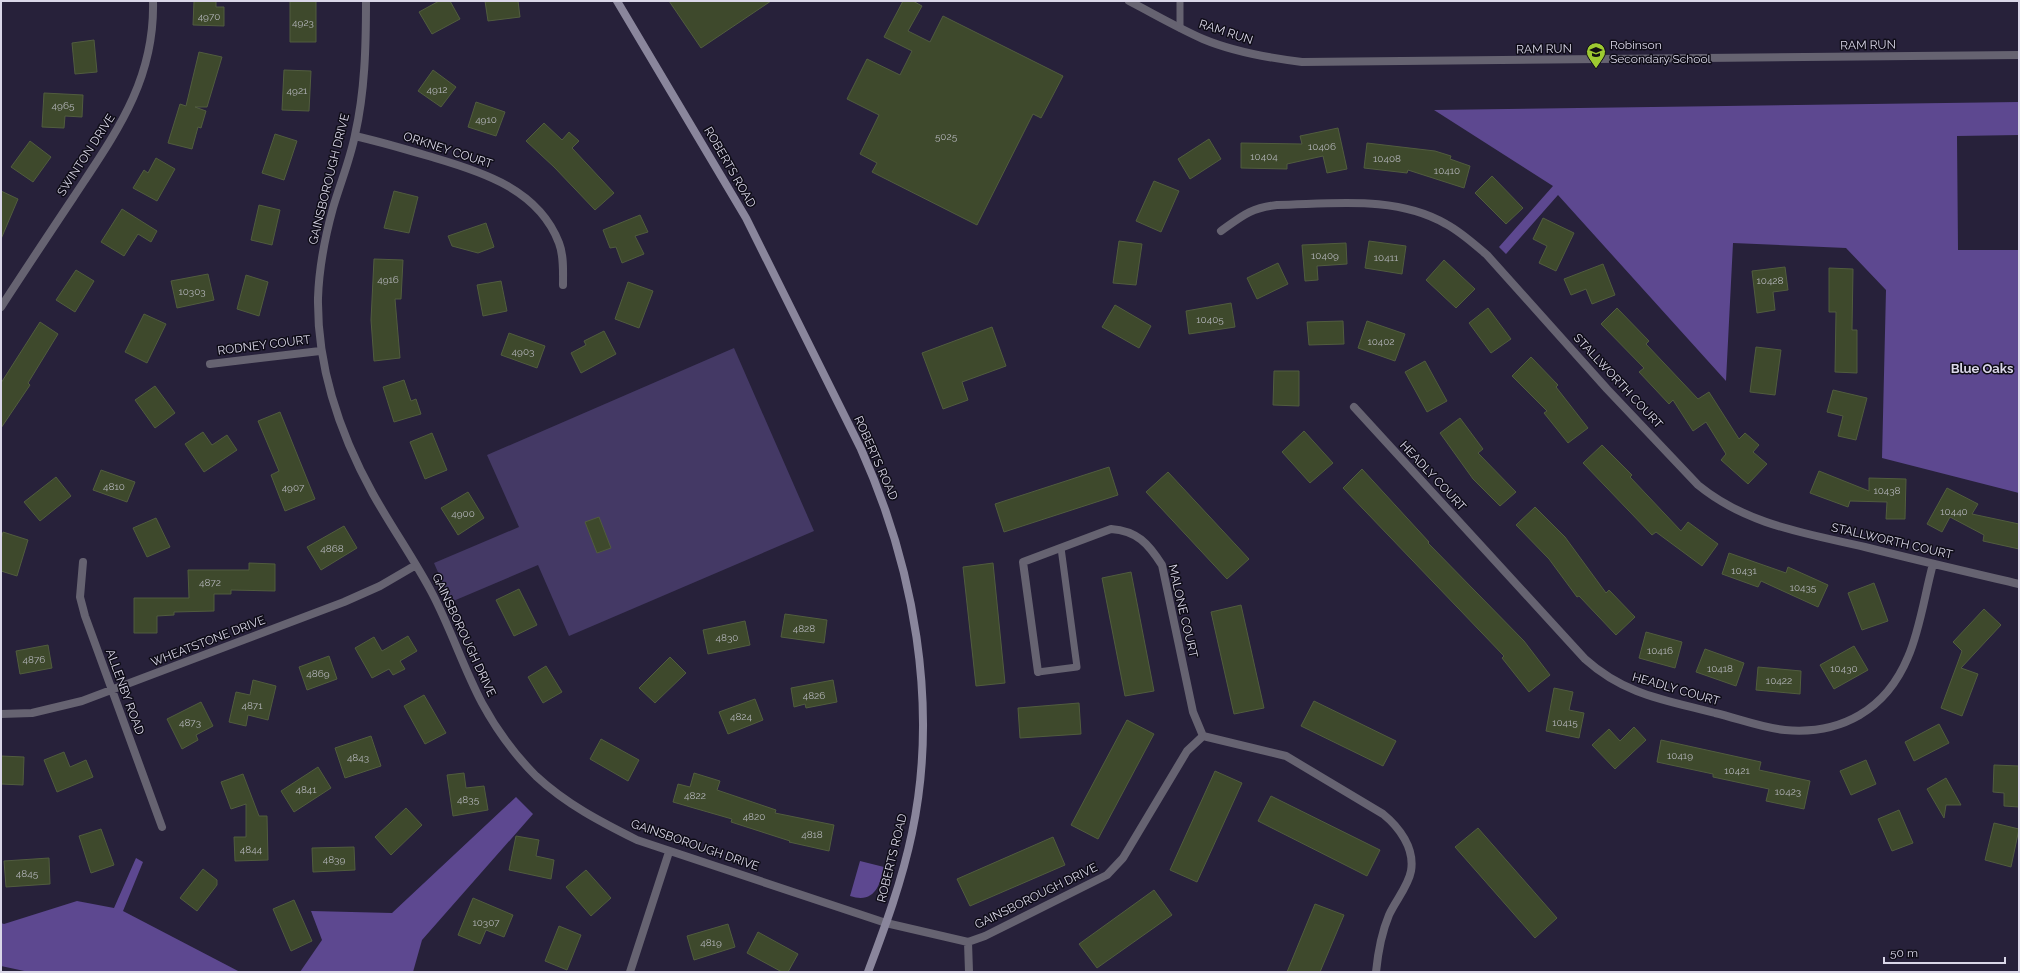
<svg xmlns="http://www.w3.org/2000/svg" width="2020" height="973" viewBox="0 0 2020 973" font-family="Raleway,sans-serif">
<rect width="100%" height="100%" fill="#27213a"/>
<path fill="#443965" d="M734,348L814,531L569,636L538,565L451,602L434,563L519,527L487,455Z"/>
<path fill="#5d4890" d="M2019,102V135L1957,136L1958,250H2019V493L1882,458L1886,290L1846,248L1733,243L1726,381L1558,195L1506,254L1499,247L1553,186L1434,110Z
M516,797L533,814L422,940L413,972H300L322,940L311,911L392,913Z
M136,858L143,862L123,911L240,972H29L1,966V923L4,924L77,901L114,908Z
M860,861L884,867C880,886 874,904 850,896Z"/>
<path fill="#3e492c" stroke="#515c3f" d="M194,1H216V7H224V26L193,25Z
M290,1H316V42H290Z
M439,1H450L460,19L432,34L419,12Z
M485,1H518L520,17L488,21Z
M669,1H771L701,48Z
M903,1H913L922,6L908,31L930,42L943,16L1063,76L1041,118L1033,114L977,225L872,172L877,163L860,154L879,115L847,99L867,59L900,75L912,51L884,37Z
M94,40L97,72L75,74L72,43Z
M199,52L222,57L207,107H195L206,111L201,128L198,127L192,149L168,143L180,104L186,106Z
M284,70L311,71L309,111L282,110Z
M433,70L456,87L441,107L418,91Z
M44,93L83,95L82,117L65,116L64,128L42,127Z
M476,102L505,112L496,136L468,127Z
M544,123L562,140L569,132L579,141L572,148L614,193L595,210L554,167L526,141Z
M1338,128L1347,169L1327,173L1323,156L1287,164V169L1241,168V143L1302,144L1300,136Z
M275,134L297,141L284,180L262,173Z
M1209,139L1221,159L1190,179L1178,159Z
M30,141L51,157L33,182L11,167Z
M1367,143L1435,151L1451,156L1450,159L1470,166L1464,188L1408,170L1407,173L1364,168Z
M156,158L175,169L157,201L133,188L144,170L148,173Z
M1492,176L1523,208L1506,224L1475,193Z
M1154,181L1179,191L1161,232L1136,221Z
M1,191L18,199L1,239Z
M394,191L418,197L409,233L384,228Z
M259,205L280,210L272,245L251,240Z
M122,209L157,231L151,242L138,234L124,256L101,242Z
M640,215L648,232L635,236L644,254L622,263L616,247L610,248L603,230Z
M1543,218L1574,233L1556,271L1539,263L1547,246L1533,239Z
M486,223L494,247L478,253L452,246L448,236Z
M1119,241L1142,244L1136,285L1113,283Z
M1369,241L1406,246L1402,274L1365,268Z
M1346,243L1347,264L1317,266L1318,280L1305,281L1302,245Z
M374,259L403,260L401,299H395L400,358L374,361L371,320Z
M1444,260L1475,289L1456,308L1426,280Z
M1278,263L1288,284L1257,299L1247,278Z
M1603,264L1615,295L1592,304L1586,289L1571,295L1564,279Z
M1785,267L1788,290L1773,292L1775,310L1757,313L1752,271Z
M1829,268L1853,269L1852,330H1857V373L1835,372L1836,312H1829Z
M76,270L94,281L75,312L56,300Z
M208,274L214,300L177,308L171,281Z
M246,275L268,282L259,316L237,309Z
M501,281L507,311L483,316L477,285Z
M628,282L653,291L639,328L615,319Z
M1231,303L1235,327L1189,334L1186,311Z
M1115,305L1151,326L1139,348L1102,327Z
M1488,308L1511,339L1491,353L1469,323Z
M1617,308L1649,341L1646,344L1698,399L1709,392L1739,439L1745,433L1759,445L1753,452L1767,464L1748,484L1721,460L1726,454L1706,422L1693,431L1673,400L1669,404L1639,372L1644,368L1601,324Z
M144,314L166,324L147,363L125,352Z
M1343,321L1344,344L1309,345L1307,322Z
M1367,321L1405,334L1395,361L1358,348Z
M40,322L58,334L28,383L30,385L1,428V383Z
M992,327L1006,366L962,382L968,400L943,409L922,353Z
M604,331L616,354L581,373L571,353L586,345L584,341Z
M509,333L545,346L537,368L501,355Z
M1756,347L1781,350L1775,395L1750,392Z
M1531,357L1558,385L1556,387L1588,428L1568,443L1544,413L1547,411L1512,376Z
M1425,361L1447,401L1427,412L1405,372Z
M1274,371H1299V406L1273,405Z
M404,380L411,401L416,399L421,414L394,422L383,387Z
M155,386L175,413L155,428L135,400Z
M1833,390L1867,398L1856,440L1838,436L1843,416L1827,412Z
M280,412L315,499L285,511L271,475L279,471L258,421Z
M1460,418L1483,449L1478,453L1516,492L1500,506L1473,479L1440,433Z
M1304,431L1333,463L1310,483L1282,452Z
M203,432L212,445L227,435L237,450L204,472L185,444Z
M432,433L447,470L425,479L410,442Z
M1602,445L1632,475L1630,477L1681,531L1688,522L1718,544L1702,566L1656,532L1652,535L1583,463Z
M1109,467L1118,495L1004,532L995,504Z
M1362,469L1429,542L1428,543L1524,641L1550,675L1529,692L1502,658L1504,656L1343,488Z
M101,470L135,482L127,502L93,490Z
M1819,471L1869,491V478L1906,479L1905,519H1886L1887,502L1850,501L1848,507L1810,493Z
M1168,472L1249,559L1227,579L1146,492Z
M56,477L71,496L40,521L24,502Z
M1947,488L1978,504L1972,514L2019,524V549L1983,541L1984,535L1950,517L1942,532L1927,524Z
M468,492L484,518L458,535L441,508Z
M1535,507L1565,537L1606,593L1609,590L1635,617L1616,635L1579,596L1577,597L1549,559L1516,525Z
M599,517L611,548L597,553L585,522Z
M156,518L170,547L147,557L133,528Z
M344,526L357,548L321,570L307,547Z
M3,532L28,540L17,576L1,571V539Z
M1729,553L1786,573L1788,567L1828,585L1818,607L1761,581L1758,587L1722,574Z
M249,563L275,564V591L231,590V594H214V611L174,612V615L157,616V633H134V598H189L188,570H249Z
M993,563L1005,683L976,686L963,567Z
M1131,572L1154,691L1125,696L1102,578Z
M1874,583L1888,621L1862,630L1848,593Z
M519,589L537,625L514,636L496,600Z
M1241,605L1264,708L1234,714L1211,612Z
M1984,609L2001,625L1961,668L1978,674L1962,716L1941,708L1962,651L1953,642Z
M785,614L827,620L824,643L781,637Z
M745,621L750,645L708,654L703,630Z
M1646,632L1682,642L1675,668L1639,658Z
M408,636L417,651L400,661L405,669L393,675L389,669L372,678L355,648L374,637L382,651Z
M48,645L52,668L20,674L16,651Z
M1854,646L1868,670L1834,689L1820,665Z
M1705,649L1744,663L1736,686L1696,672Z
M329,656L337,679L307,690L299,667Z
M670,657L686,673L655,703L639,688Z
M546,666L562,692L543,703L528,677Z
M1758,667L1801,671L1800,694L1756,690Z
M253,680L276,686L268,720L248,715L246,726L229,722L236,692L250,695Z
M833,680L837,702L806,708L805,704L794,707L791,688Z
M1554,688L1573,692L1569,710L1584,713L1579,738L1546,731Z
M424,695L446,733L425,744L404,706Z
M755,699L763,720L728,734L719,712Z
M1314,701L1396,741L1383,766L1301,726Z
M201,702L213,726L196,735L198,740L182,749L167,719Z
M1079,703L1081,734L1020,738L1018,708Z
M1127,720L1154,734L1098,839L1071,825Z
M1939,724L1949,743L1914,761L1905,742Z
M1634,727L1646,740L1615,769L1592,745L1609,729L1620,741Z
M371,736L381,766L345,778L335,748Z
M601,739L639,760L628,781L590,759Z
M1661,740L1761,762L1759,770L1810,781L1804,809L1766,801L1769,789L1713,777V774L1657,762Z
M64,752L70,767L86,760L93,777L57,792L44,760Z
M1,756L24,757L23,785L1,784Z
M1866,760L1876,784L1851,795L1840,771Z
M1994,765L2019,766V807L2004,806V793L1993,792Z
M318,767L331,788L294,812L281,791Z
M1215,771L1242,783L1197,882L1170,870Z
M464,773L466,788L484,786L488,810L453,816L447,775Z
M694,773L720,781L717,790L776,810L775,813L834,825L829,851L789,842L790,841L731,822L732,819L673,802L678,784L690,787Z
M243,774L259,816H267L268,860L235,861L234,837H246V804L231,809L221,782Z
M1946,778L1961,805H1946L1944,818L1927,789Z
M1271,796L1380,850L1367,876L1258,821Z
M406,808L422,825L391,855L375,837Z
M1899,810L1913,843L1892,851L1878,819Z
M1994,823L2019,829L2011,867L1985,860Z
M1478,828L1557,918L1535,938L1455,847Z
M101,829L114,865L91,873L79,836Z
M516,836L539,840L536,856L554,860L551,879L509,870Z
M1053,837L1065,865L970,906L957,879Z
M354,847L355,870L313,872L312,848Z
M49,858L50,884L6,887L4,861Z
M203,869L217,880V885L197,911L180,898Z
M586,870L611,898L591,916L566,887Z
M1154,890L1172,915L1097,968L1079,944Z
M473,898L513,915L504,937L486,930L480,944L458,935Z
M294,900L312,941L291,951L273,909Z
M1315,904L1344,915L1320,972H1287Z
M728,924L735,947L694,960L687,936Z
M559,926L581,935L567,970L545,961Z
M758,932L798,954L788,972H782L747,953Z"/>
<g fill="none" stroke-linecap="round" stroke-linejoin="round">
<path stroke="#666371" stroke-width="7" d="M1180,28V1
M1038,672L1077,667L1061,548"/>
<path stroke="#666371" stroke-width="8" d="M366,1C366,46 365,91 355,135C350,160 340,184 333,208C325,237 319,268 318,298C317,368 340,434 373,494C392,528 414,559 432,593C451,629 463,667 482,703C496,729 515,755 536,776C566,804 601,822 637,840L886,923L968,942L985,936L1107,875L1123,858L1187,751L1203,736L1286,756L1383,814C1399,827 1415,848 1411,871C1408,887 1395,901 1389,915C1381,934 1378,952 1376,972
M1129,1C1154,14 1178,28 1203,39C1234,52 1269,58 1302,62L2019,55
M355,136C382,142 408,150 435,158C483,172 539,190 559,243C564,256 563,271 563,285
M1221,231C1242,216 1250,208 1277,205C1333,204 1396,195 1446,224C1461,232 1474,244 1487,255L1607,389L1698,485C1747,525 1805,533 1865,547C1916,560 1968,572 2019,584
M1,307C25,270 49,234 73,198C115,134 155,81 153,1
M210,364L320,351
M1354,407L1585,659C1625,695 1665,700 1715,713C1737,718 1762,728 1785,730C1841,735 1886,710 1908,657C1920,630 1925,593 1933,564
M83,562L80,597L85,616L162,827
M1038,672L1023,562L1111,529C1137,531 1148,543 1162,565L1193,712L1203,736
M1,714L32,713L82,701L344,602L380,586L416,565
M968,942L969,972
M630,972L669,852"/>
<path stroke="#8a869c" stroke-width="8" d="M617,1L746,218L861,449C914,567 939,705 912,833C902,881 885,927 868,972"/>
</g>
<defs>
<g id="school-pin" transform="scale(1)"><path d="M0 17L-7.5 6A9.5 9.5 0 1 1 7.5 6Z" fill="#9dca31" stroke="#0f0d18"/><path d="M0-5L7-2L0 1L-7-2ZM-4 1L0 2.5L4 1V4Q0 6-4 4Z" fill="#111"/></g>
</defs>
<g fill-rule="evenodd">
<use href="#school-pin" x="1596" y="52"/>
</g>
<g text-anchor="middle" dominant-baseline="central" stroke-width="3" stroke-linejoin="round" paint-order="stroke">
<g font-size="10" fill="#b3b4b9">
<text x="209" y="16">4970</text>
<text x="303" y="22">4923</text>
<text x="437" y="89">4912</text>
<text x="297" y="90">4921</text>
<text x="63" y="105">4965</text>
<text x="486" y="119">4910</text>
<text x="946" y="136">5025</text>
<text x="1322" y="146">10406</text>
<text x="1264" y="156">10404</text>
<text x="1387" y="158">10408</text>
<text x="1447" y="170">10410</text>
<text x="1325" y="255">10409</text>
<text x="1386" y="257">10411</text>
<text x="388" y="279">4916</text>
<text x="1770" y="280">10428</text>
<text x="192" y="291">10303</text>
<text x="1210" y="319">10405</text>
<text x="1381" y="341">10402</text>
<text x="523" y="351">4903</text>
<text x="114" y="486">4810</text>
<text x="293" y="487">4907</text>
<text x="1887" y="490">10438</text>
<text x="1954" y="511">10440</text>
<text x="463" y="513">4900</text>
<text x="332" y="548">4868</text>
<text x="1744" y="570">10431</text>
<text x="210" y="582">4872</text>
<text x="1803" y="587">10435</text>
<text x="804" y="628">4828</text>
<text x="727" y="637">4830</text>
<text x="1660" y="650">10416</text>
<text x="34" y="659">4876</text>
<text x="1720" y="668">10418</text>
<text x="1844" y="668">10430</text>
<text x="318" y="673">4869</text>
<text x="1779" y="680">10422</text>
<text x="814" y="695">4826</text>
<text x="252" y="705">4871</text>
<text x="741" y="716">4824</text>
<text x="190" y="722">4873</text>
<text x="1565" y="722">10415</text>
<text x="1680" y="755">10419</text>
<text x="358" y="757">4843</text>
<text x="1737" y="770">10421</text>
<text x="306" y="789">4841</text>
<text x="1788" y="791">10423</text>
<text x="695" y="795">4822</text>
<text x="468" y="799">4835</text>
<text x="754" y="816">4820</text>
<text x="812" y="834">4818</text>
<text x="251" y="849">4844</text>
<text x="334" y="859">4839</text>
<text x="27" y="873">4845</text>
<text x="486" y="922">10307</text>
<text x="711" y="942">4819</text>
</g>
<g font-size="12" fill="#dad7e8" stroke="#0f0d18">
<text transform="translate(1226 32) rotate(18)">RAM RUN</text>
<text transform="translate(1868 45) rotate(-1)">RAM RUN</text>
<text transform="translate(1544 49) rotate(-1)">RAM RUN</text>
<text transform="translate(448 150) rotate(18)">ORKNEY COURT</text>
<text transform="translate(86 155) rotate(-57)">SWINTON DRIVE</text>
<text transform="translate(730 167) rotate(60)">ROBERTS ROAD</text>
<text transform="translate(329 179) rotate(-76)">GAINSBOROUGH DRIVE</text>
<text transform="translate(264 345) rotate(-7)">RODNEY COURT</text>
<text transform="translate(1618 381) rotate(47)">STALLWORTH COURT</text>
<text transform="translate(876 458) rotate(66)">ROBERTS ROAD</text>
<text transform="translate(1433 476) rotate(47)">HEADLY COURT</text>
<text transform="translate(1892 541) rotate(13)">STALLWORTH COURT</text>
<text transform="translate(1183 611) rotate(77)">MALONE COURT</text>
<text transform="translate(464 635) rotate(65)">GAINSBOROUGH DRIVE</text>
<text transform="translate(208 641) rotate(-21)">WHEATSTONE DRIVE</text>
<text transform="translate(1676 689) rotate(16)">HEADLY COURT</text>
<text transform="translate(125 692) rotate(70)">ALLENBY ROAD</text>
<text transform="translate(695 845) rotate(19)">GAINSBOROUGH DRIVE</text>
<text transform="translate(892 858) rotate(-76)">ROBERTS ROAD</text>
<text transform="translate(1036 896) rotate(-26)">GAINSBOROUGH DRIVE</text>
</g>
<g font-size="12" fill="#dad7e8" stroke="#0f0d18" text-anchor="start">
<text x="1610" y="45">Robinson<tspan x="1610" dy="14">Secondary School</tspan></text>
</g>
<g font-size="13" font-weight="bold" fill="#dad7e8" stroke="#0f0d18">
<text x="1982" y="368">Blue Oaks</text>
</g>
</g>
<rect width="2020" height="973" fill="none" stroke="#dad7e8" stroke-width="4"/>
<path d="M1884 957v6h121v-6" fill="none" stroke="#dad7e8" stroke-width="2"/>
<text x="1890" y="957" font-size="12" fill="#dad7e8" stroke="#0f0d18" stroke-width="3" paint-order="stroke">50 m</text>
</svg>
